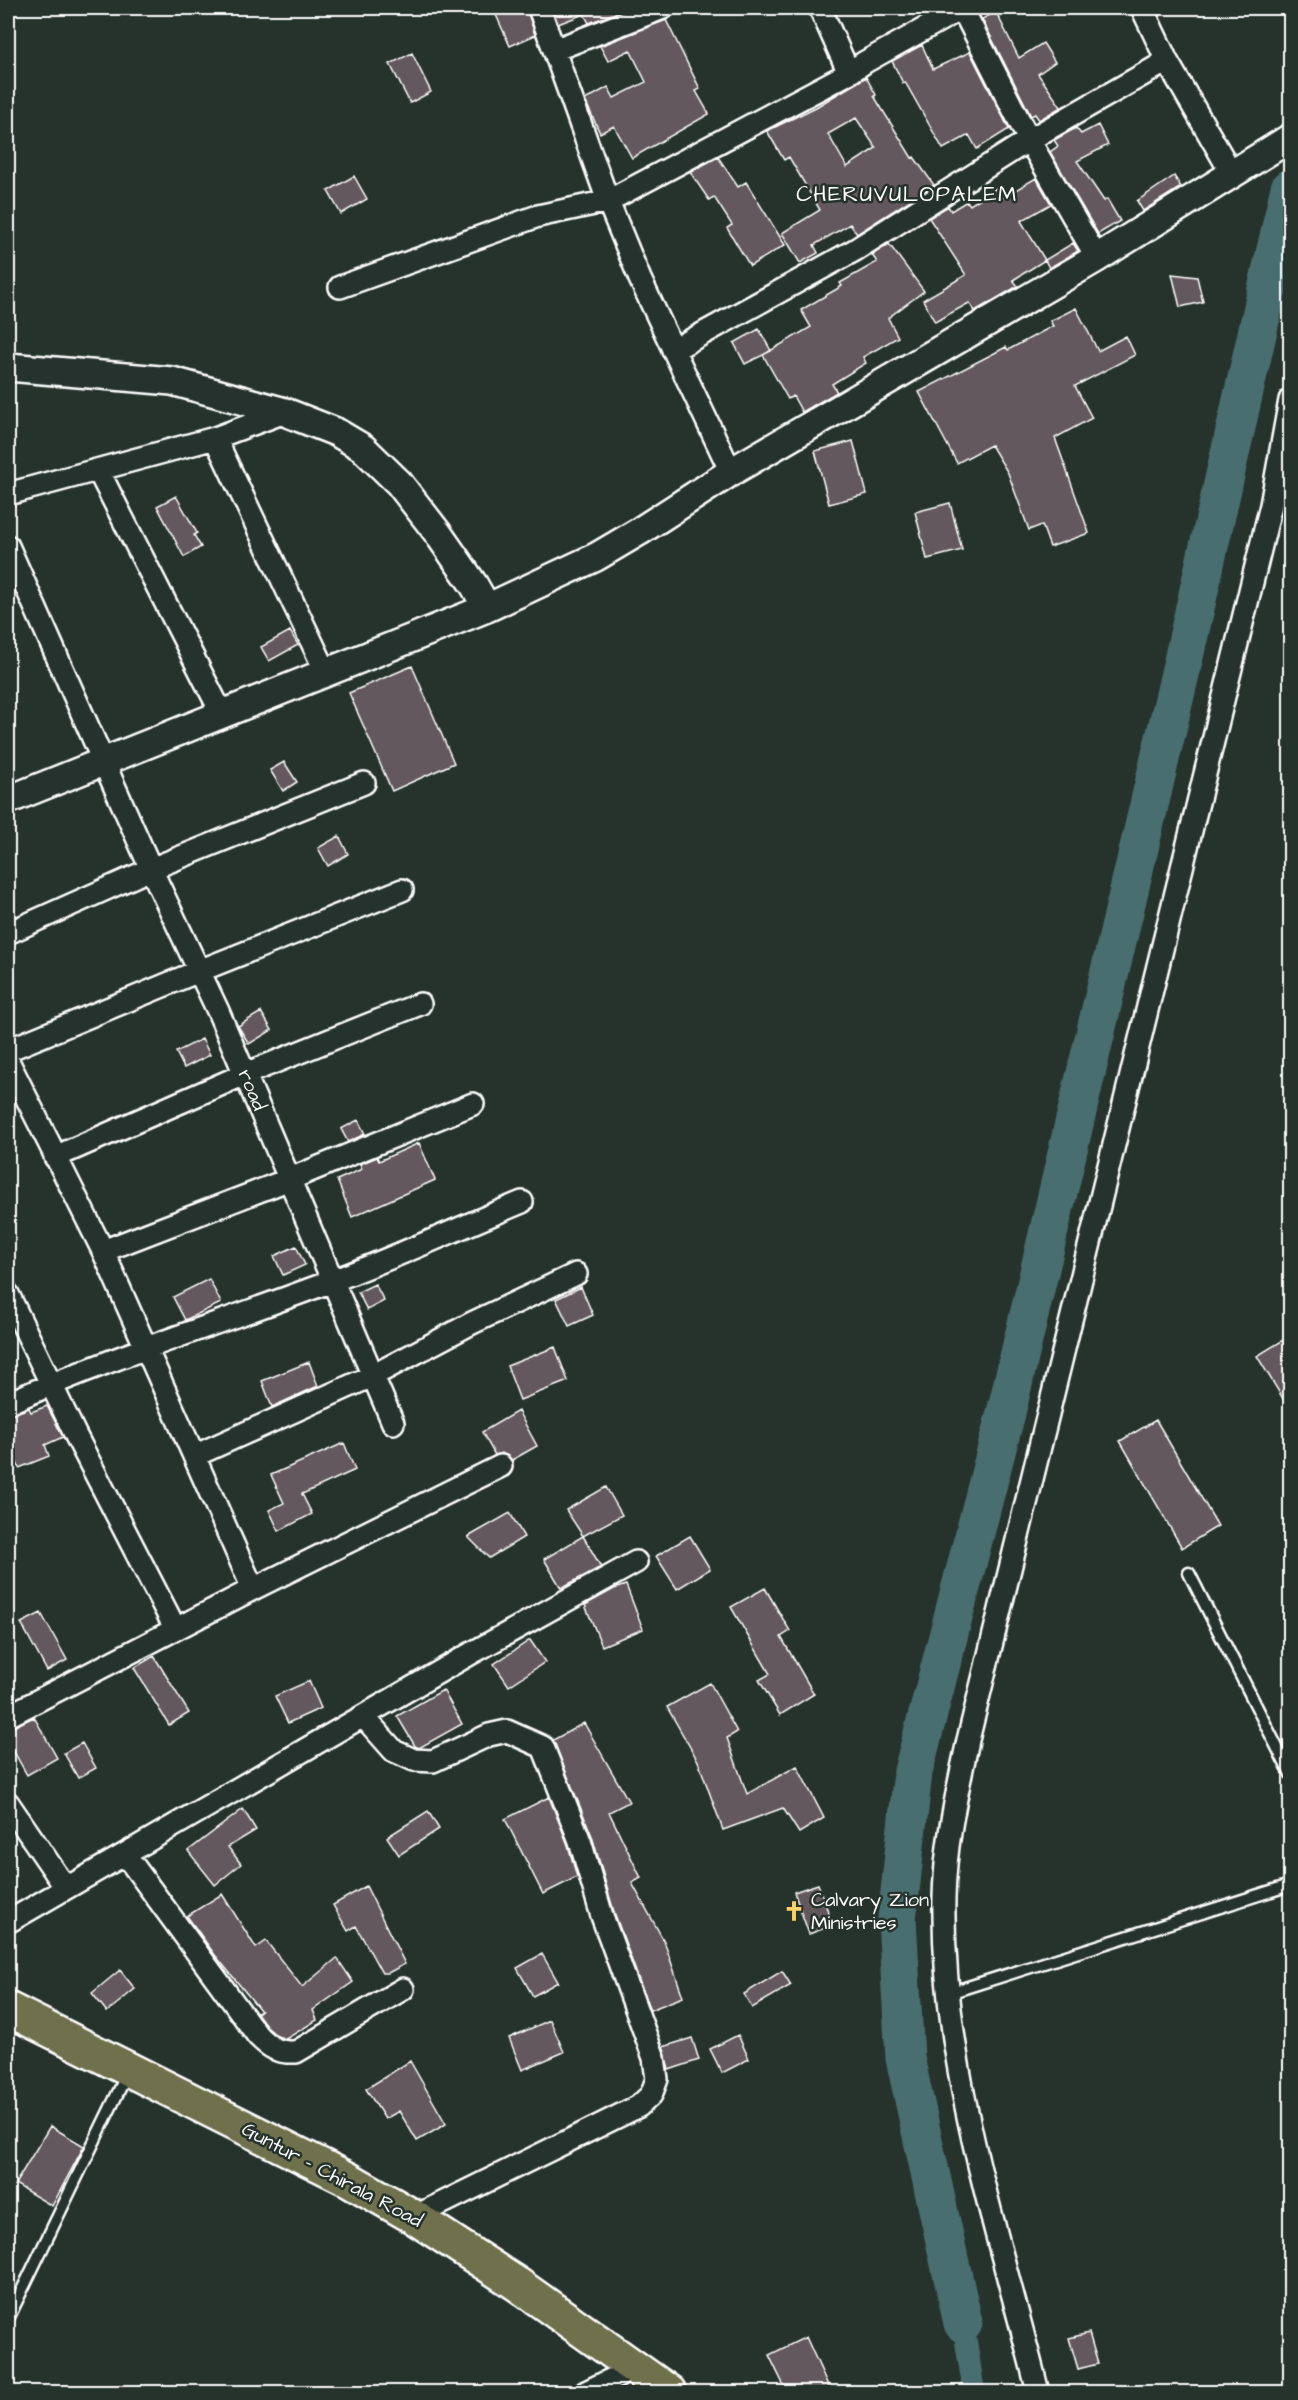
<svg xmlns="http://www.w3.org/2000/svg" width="1298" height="2400" viewBox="0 0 1298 2400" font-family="'Architects Daughter',sans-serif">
<rect width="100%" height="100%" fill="#26332d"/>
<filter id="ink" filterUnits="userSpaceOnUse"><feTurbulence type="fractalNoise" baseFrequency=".0167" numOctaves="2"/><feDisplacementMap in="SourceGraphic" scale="12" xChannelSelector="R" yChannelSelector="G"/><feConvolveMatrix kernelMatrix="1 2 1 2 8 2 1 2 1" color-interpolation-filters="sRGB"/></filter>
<g filter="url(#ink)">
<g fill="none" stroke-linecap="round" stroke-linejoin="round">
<path stroke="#4a6e6f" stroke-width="22" d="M963,2323L974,2392"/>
<path stroke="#4a6e6f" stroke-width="39" d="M963,2323L905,2058L897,1919L913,1772L1006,1413L1183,661L1290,188"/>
</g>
<path fill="#64595d" stroke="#fff" stroke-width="1.5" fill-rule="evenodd" d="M512,8H527L535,35L510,46L496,15Z
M552,8H629L589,23L584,14L558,24Z
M996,12L1019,58L1043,43L1055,62L1038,74L1061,107L1039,120L1035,114L1031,116L982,19Z
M666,20L700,89L696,91L709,114L632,158L614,126L600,133L585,100L608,87L614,98L646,82L630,50L608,61L600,46Z
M922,45L933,69L970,52L1009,129L977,149L969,135L943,149L905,82L903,83L892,61Z
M412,53L431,92L410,103L390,64Z
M866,77L876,95L874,96L912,158L914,157L934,185L857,234L850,224L814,245L818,253L800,263L782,233L820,210L789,157L784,160L767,131L816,107ZM856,118L876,148L847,167L828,134Z
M1098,125L1108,145L1077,161L1104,201L1107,199L1120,221L1098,234L1050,152L1058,146L1054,140L1076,128L1081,134Z
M718,157L738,187L746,182L785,245L750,266L727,228L732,225L714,197L709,200L690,172Z
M354,176L367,199L341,214L328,191Z
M1174,176L1181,187L1143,211L1137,201Z
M1036,178L1051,204L1021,221L1045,260L1013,280L1018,286L975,311L969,303L935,322L923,300L966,275L929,218L948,206L951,211L967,201L970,205L996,188L1002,198Z
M1073,243L1078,251L1049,268L1045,260Z
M889,244L924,291L888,318L898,337L863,357L866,363L832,384L837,392L802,412L793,396L788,399L763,355L811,327L801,310L842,286L840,283L877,262L872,255Z
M1172,274L1197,277L1203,302L1180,307Z
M1076,308L1098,351L1126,336L1135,355L1075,386L1092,418L1055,438L1089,533L1050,547L1042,525L1029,530L1008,473L991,445L957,463L919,392L1006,347L1008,350L1053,326L1050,321Z
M759,329L771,351L745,364L734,343Z
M853,441L867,494L829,504L815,451Z
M176,496L197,533L194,535L201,547L184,557L157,506Z
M950,503L962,550L927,559L915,512Z
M290,631L298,645L269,661L261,647Z
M412,666L454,763L392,791L349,693Z
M284,762L297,782L283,791L270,770Z
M339,836L348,854L328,866L318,848Z
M261,1012L272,1030L249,1044L238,1026Z
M202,1039L210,1055L184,1068L176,1052Z
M358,1120L365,1134L348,1142L341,1129Z
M419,1143L435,1180L352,1217L337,1180L362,1169L360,1164L377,1157L379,1161Z
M296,1246L305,1265L283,1275L274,1256Z
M209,1279L221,1303L185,1320L173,1297Z
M375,1284L384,1301L367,1310L358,1292Z
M581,1287L593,1315L569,1326L556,1299Z
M1290,1336V1410L1257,1356Z
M555,1347L568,1381L520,1400L507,1366Z
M309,1362L318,1386L272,1407L262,1381Z
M47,1406L63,1437L45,1445L49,1456L19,1468L8,1440V1416L29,1408L31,1412Z
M518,1411L537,1446L512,1460L502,1453L495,1455L482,1432Z
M1156,1420L1218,1526L1182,1548L1120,1441Z
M344,1443L355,1470L302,1494L312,1514L279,1531L269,1510L284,1503L271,1475Z
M606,1487L622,1515L583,1536L566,1510Z
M510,1513L524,1537L489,1558L468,1537Z
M583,1536L601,1567L561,1588L544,1559Z
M690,1536L710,1569L677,1589L656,1556Z
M626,1585L643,1629L602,1646L585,1605L614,1589Z
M765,1588L790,1631L781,1637L814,1694L780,1715L759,1680L770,1674L731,1607Z
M41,1613L67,1660L47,1671L21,1623Z
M530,1640L545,1662L509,1686L494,1664Z
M154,1656L189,1713L169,1725L134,1668Z
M309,1681L321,1708L288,1723L275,1696Z
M710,1683L737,1732L727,1738L747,1794L797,1766L824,1818L799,1833L783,1808L723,1830L698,1761L667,1707Z
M443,1690L462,1724L419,1748L415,1746L397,1716Z
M34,1717L57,1758L27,1775L8,1741V1729Z
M584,1723L629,1802L609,1812L641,1878L632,1883L664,1941L683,1997L650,2010L614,1912L592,1836L553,1740Z
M82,1743L96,1768L78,1778L64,1753Z
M549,1797L568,1845L577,1877L543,1894L505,1819Z
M243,1809L256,1830L228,1847L241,1864L215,1885L188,1851Z
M428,1811L439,1829L399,1855L387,1837Z
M818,1884L833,1925L809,1934L794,1892Z
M366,1886L405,1964L388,1973H382L356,1926L348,1931L333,1905Z
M222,1894L256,1948L266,1941L302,1987L337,1958L353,1982L313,2010L317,2020L286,2039L277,2036L268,2028L257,2013L261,2011L215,1955L187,1916Z
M542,1954L558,1982L533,1996L517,1968Z
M120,1970L135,1989L107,2012L92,1993Z
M782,1971L791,1985L752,2008L744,1994Z
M550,2020L564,2052L522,2070L509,2038Z
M738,2035L749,2059L722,2073L710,2049Z
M692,2038L699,2060L669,2070L663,2047Z
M410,2061L446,2124L417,2141L399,2111L385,2119L366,2089Z
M50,2126L84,2146L52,2206L15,2184Z
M1089,2333L1098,2364L1078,2369L1069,2338Z
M806,2337L831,2392H787L769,2355Z"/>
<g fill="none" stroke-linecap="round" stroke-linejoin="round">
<g stroke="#fff" stroke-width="15">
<path id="service" d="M1189,1573L1290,1773
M949,1993L1290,1885
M8,2319L127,2074"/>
</g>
<g stroke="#fff" stroke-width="26">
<path id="minor" d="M539,8L608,201L640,279L731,472
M820,8L849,73
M962,8L1029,140L1097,258
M1142,8L1167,61L1232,174
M554,50L663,8
M340,287L538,216L608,201L849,73L865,62L962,8
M673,350L855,250L1029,140L1167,61
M215,438L326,672
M98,470L222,714
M8,494L215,438L285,412
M8,546L151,869L218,1011L393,1423
M8,933L151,869L364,783
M8,1050L199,971L402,890
M8,1061L103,1251L253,1589
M55,1157L245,1074L420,1004
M103,1251L290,1179L473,1104
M8,1294L76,1436L175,1628
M8,1403C113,1356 224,1322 332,1281C396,1257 459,1228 522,1202
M194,1456L372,1376L472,1323L576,1274
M8,1716L253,1589L501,1466
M363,1716L394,1751L414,1760L433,1761L489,1735L507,1731L543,1747L580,1841L602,1916L654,2058L657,2079L651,2095L639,2106L414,2217
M8,1803L66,1888
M125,1854L258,2036C270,2048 278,2053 296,2052L403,1989
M8,1922L470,1654L636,1562
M586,2392L635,2368
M1038,2392C998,2230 941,2067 944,1898C945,1844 957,1793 968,1740L1271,505L1290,400"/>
</g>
<g stroke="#fff" stroke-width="32">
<path id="tertiary" d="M8,367L172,381L285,412L336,432L363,448L399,483L437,532L474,585L487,608
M8,800L487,608L596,557L640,531L731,472L1097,258L1290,138"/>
</g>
<g stroke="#fff" stroke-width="38">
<path id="primary" d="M8,2009L348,2179L414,2217L517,2284L669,2392"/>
</g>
<use href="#service" stroke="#26332d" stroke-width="10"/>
<use href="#minor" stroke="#26332d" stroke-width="21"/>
<use href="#tertiary" stroke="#26332d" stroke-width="27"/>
<use href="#primary" stroke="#6e714b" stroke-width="33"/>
</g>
</g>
<defs>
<g id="church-bare" transform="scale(1.62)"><path d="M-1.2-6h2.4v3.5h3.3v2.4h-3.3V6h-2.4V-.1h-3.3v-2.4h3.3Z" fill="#ffd166" stroke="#26332d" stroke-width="2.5" paint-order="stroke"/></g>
</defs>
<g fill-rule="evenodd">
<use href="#church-bare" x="794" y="1911"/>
</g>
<g text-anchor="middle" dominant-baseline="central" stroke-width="5" stroke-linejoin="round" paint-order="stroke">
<g font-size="20" fill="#fff" stroke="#26332d">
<text transform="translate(252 1090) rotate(67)">road</text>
<text transform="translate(332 2175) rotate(28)">Guntur - Chirala Road</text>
</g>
<g font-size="20" fill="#fff" stroke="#26332d" text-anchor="start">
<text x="811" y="1900">Calvary Zion<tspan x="811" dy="23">Ministries</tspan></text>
</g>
<g font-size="22" letter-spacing="1.5" fill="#fff" stroke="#26332d">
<text x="907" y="194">CHERUVULOPALEM</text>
</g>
</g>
<rect width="1298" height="2400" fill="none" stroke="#26332d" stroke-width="30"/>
<rect x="15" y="15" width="1268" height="2370" fill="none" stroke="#fff" stroke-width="2" filter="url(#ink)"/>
</svg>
